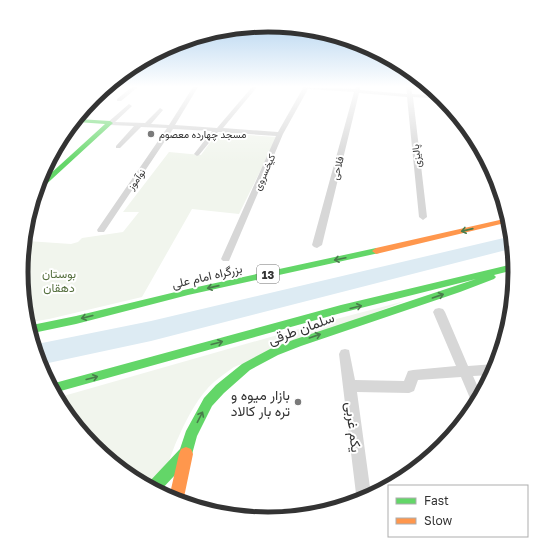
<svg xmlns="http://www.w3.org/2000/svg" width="536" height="545" viewBox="0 0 536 545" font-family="'Golos Text',Vazirmatn,sans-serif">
<rect width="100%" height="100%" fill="#fff"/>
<path fill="#f1f5ed" d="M217,133L277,137L239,214L192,209L142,297L49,319L31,322L21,272L27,241L71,244L78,242L82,238L123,232L139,212H123L169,152L201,155Z
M405,301L234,367C227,372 220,377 214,382C199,395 187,418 179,436C167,460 173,467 148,484L93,447L60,397L302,328Z"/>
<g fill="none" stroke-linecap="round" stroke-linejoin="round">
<path fill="#ddebf3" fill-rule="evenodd" d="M508,237L510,249L151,341L39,365L35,345L37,344L151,321Z"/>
<path fill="#d7d7d7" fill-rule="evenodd" d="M132,87H138L121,101H117V99Z
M193,87H198L175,125L217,128L252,87H257L223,128L278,132L303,88L302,87L355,89L356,87H360V90L407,94L406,87H411L412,94L440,96L444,99L413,97L427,217L423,220L419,217L407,97L359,93L322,245L317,248L314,247L312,245L354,92L308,89L283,134L229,261H223L221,259L276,136L218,132L199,155L197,156L194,154L212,131L173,129L104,232H98L97,230L167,128L141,127L120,148H116V146L134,126L110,125L107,123L129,104L132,106L131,107L115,122L145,123L160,108L163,110L151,124L169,125Z
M90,105L95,106L87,112H84Z
M439,308L443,309L445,312L468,366L495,364H497L491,375L473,376L480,392L472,403L461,377L418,380L414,391L409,393L357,392L371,495L362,501L357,502L339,354L341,350L345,349L349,350L355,380L404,381L408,371L413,370L456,366L433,312L435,309Z"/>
<path fill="#63d668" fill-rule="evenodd" d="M79,119L110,121L113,123L40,190L37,191L38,185L105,124L77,122Z
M376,248L380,251L379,253L188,295L76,324L33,333L32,325L76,316L188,289Z
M513,264L514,270L494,275L496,277L494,279L460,292L301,346L278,355L250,370L224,393L212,406L197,436L191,458L160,491L148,484L149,482L180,449L186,431L204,398L216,385L242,364L270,349L293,340L476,279L341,313L57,392L51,384L341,305Z"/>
<path fill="#ff974d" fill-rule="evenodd" d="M504,219L505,223L376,254L372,251L376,248Z
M186,447L191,449L193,454L183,502L173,501L169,498L179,454L181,449Z"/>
</g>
<defs><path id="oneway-shaft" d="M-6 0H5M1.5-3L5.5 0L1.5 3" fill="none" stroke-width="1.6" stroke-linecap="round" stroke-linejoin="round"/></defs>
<g stroke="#497c4b">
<use href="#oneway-shaft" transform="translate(467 230) rotate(167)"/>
<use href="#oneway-shaft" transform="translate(340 259) rotate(168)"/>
<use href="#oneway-shaft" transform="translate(213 287) rotate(167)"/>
<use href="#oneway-shaft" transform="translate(438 296) rotate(-19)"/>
<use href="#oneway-shaft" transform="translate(356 307) rotate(-14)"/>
<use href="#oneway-shaft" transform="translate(87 317) rotate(166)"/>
<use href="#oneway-shaft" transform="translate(315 336) rotate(-19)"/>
<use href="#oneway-shaft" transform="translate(217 343) rotate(-15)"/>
<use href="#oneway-shaft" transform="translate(92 378) rotate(-15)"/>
<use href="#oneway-shaft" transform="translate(200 417) rotate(-63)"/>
</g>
<linearGradient id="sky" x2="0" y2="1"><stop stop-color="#a3caec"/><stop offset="0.53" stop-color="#fff"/><stop offset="1" stop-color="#fff" stop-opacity="0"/></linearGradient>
<rect width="536" height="163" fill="url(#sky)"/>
<g fill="#7a7a7a" stroke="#fff" stroke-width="1.5">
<circle cx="151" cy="134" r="4"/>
<circle cx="298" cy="402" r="4"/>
</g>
<g text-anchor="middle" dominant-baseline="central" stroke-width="4" stroke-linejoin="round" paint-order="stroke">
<g font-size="10" fill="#333" stroke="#fff" text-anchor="start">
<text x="159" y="134">مسجد چهارده معصوم</text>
</g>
<g font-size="10" fill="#333" stroke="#fff">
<text transform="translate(416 156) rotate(-96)">پالیزی</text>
<text transform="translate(337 168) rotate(-76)">فلاحی</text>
<text transform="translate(264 172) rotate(-66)">کیخسروی</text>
<text transform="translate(136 179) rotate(-55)">نوآموز</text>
</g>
<rect fill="#fff" stroke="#707070" stroke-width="1" x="257" y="265" width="22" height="18" rx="3"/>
<g font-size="11" font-weight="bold" fill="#333">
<text x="268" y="274">13</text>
</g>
<g font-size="12" fill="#56703f" stroke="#fff">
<text x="59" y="273">بوستان<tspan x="59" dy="14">دهقان</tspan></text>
</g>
<g font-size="12" fill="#333" stroke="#fff">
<text transform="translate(207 276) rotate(-13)">بزرگراه امام علی</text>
</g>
<g font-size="14" fill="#333" stroke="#fff">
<text transform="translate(301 328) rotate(-20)">سلمان طرقی</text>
<text transform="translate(354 427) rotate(83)">یکم غربی</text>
</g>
<g font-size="14" fill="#333" stroke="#fff" text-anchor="end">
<text x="290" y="394">بازار میوه و<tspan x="290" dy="16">تره بار کالاد</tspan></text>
</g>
</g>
<path d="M0 0H536V545H0ZM28 272a240 240 0 1 1 480 0a240 240 0 1 1-480 0Z" fill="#fff" fill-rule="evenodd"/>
<path fill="none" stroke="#333" stroke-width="5" d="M28 272a240 240 0 1 1 480 0a240 240 0 1 1-480 0Z"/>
<rect x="388" y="485" width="140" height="52" fill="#ffffff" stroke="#adadad"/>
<rect x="396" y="498" width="20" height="6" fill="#63d668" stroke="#adadad"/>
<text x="424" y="505" font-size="12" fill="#333333">Fast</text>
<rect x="396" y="518" width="20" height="6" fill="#ff974d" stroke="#adadad"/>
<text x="424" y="525" font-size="12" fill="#333333">Slow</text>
</svg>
